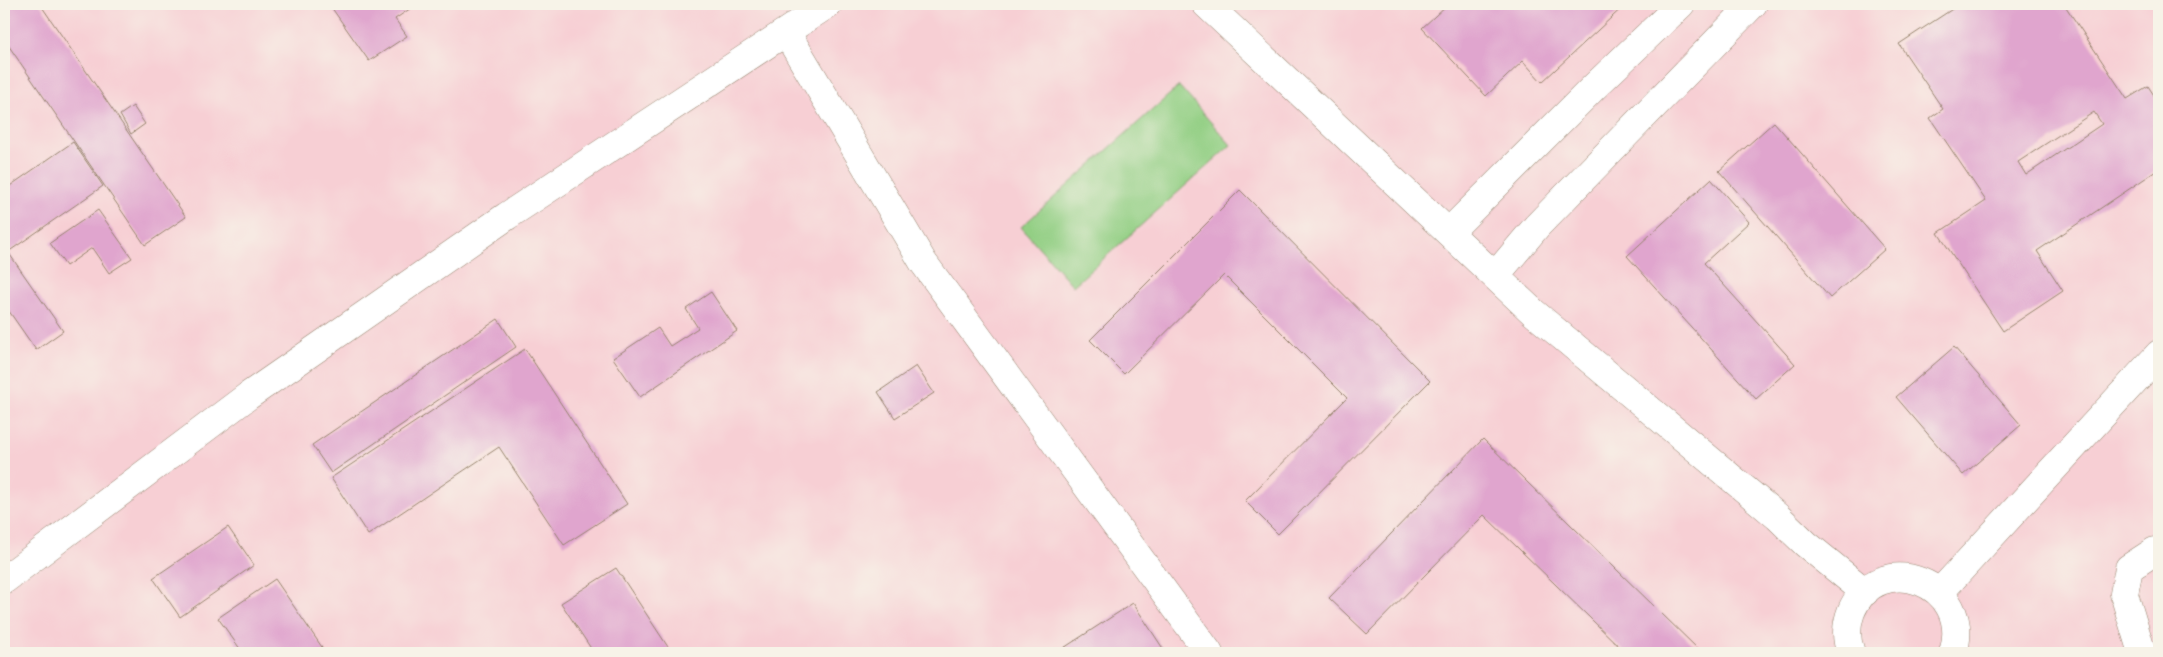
<svg xmlns="http://www.w3.org/2000/svg" width="2163" height="657" viewBox="0 0 2163 657" font-family="'Balsamiq Sans',sans-serif">
<rect width="100%" height="100%" fill="#f7f3e8"/>
<filter id="ink" filterUnits="userSpaceOnUse"><feTurbulence type="fractalNoise" baseFrequency=".02" numOctaves="2"/><feDisplacementMap in="SourceGraphic" scale="10" xChannelSelector="R" yChannelSelector="G"/><feConvolveMatrix kernelMatrix="1 2 1 2 8 2 1 2 1" color-interpolation-filters="sRGB"/></filter>
<filter id="wash" filterUnits="userSpaceOnUse"><feTurbulence type="fractalNoise" baseFrequency=".0096" numOctaves="4" result="noise"/><feDisplacementMap in="SourceGraphic" scale="20" xChannelSelector="R" yChannelSelector="G"/><feGaussianBlur stdDeviation="1.12" result="paint"/><feColorMatrix in="noise" values="0 0 0 0 0 0 0 0 0 0 0 0 0 0 0 0 0 1.4 0 .05"/><feComposite in="paint" operator="in"/></filter>
<g filter="url(#wash)">
<rect width="100%" height="100%" fill="#f3ddbf"/>
<path fill="#f7cfd4" d="M4,4H2159V653H4Z"/>
<path fill="#93cf84" stroke="#677c51" d="M1179,86L1231,145L1073,286L1021,227Z"/>
<g id="blocks">
<path fill="#e0a5ce" fill-rule="evenodd" d="M4,4H40L186,217L145,245L4,39Z
M329,4H417L395,19L407,36L369,61Z
M1448,4H1626L1542,82L1523,61L1486,96L1422,28Z
M1960,4H2064L2127,99L2148,86L2159,103V169L2037,251L2063,291L2003,331L1938,233L1986,201L1930,118L1943,109L1899,44ZM2094,112L2102,124L2026,175L2018,162Z
M133,106L145,124L131,134L120,115Z
M1774,122L1885,249L1830,298L1719,171Z
M73,142L103,186L8,252L63,331L36,350L4,304V190Z
M1711,179L1749,222L1704,263L1795,364L1756,399L1627,256Z
M1240,190L1430,381L1278,534L1245,501L1347,398L1224,275L1124,374L1090,340Z
M98,210L132,258L109,273L92,248L66,266L50,243Z
M711,292L737,331L640,397L613,358L658,328L670,346L698,328L686,309Z
M498,319L516,347L331,473L312,445Z
M1954,347L2021,425L1963,475L1896,397Z
M525,349L627,504L564,545L499,447L368,535L331,478Z
M916,366L934,393L895,418L878,392Z
M1483,439L1702,653H1626L1484,515L1367,634L1329,598Z
M228,527L254,565L180,617L153,578Z
M616,568L672,653H594L561,603Z
M275,579L326,653H243L218,618Z
M1133,603L1166,653H1056Z"/>
</g>
</g>
<g filter="url(#ink)">
<use href="#blocks" fill-opacity="0" stroke="#97846e" stroke-width="1"/>
<g fill="none" stroke-linecap="round" stroke-linejoin="round">
<g stroke="#97846e" stroke-width="29">
<path id="minor" d="M1206,4L1533,312L1778,517L1806,544L1865,592
M786,32L923,262L1209,653
M1449,232L1594,87L1681,4
M1495,276L1537,226L1753,4
M4,580L248,396L507,216L828,4
M1940,592L2159,354
M1851,653C1846,640 1846,625 1851,612C1878,546 1975,583 1953,653
M2142,653L2124,594L2129,568L2155,551H2159"/>
</g>
<use href="#minor" stroke="#fff" stroke-width="28"/>
</g>
</g>
<rect width="2163" height="657" fill="none" stroke="#f7f3e8" stroke-width="20"/>
</svg>
